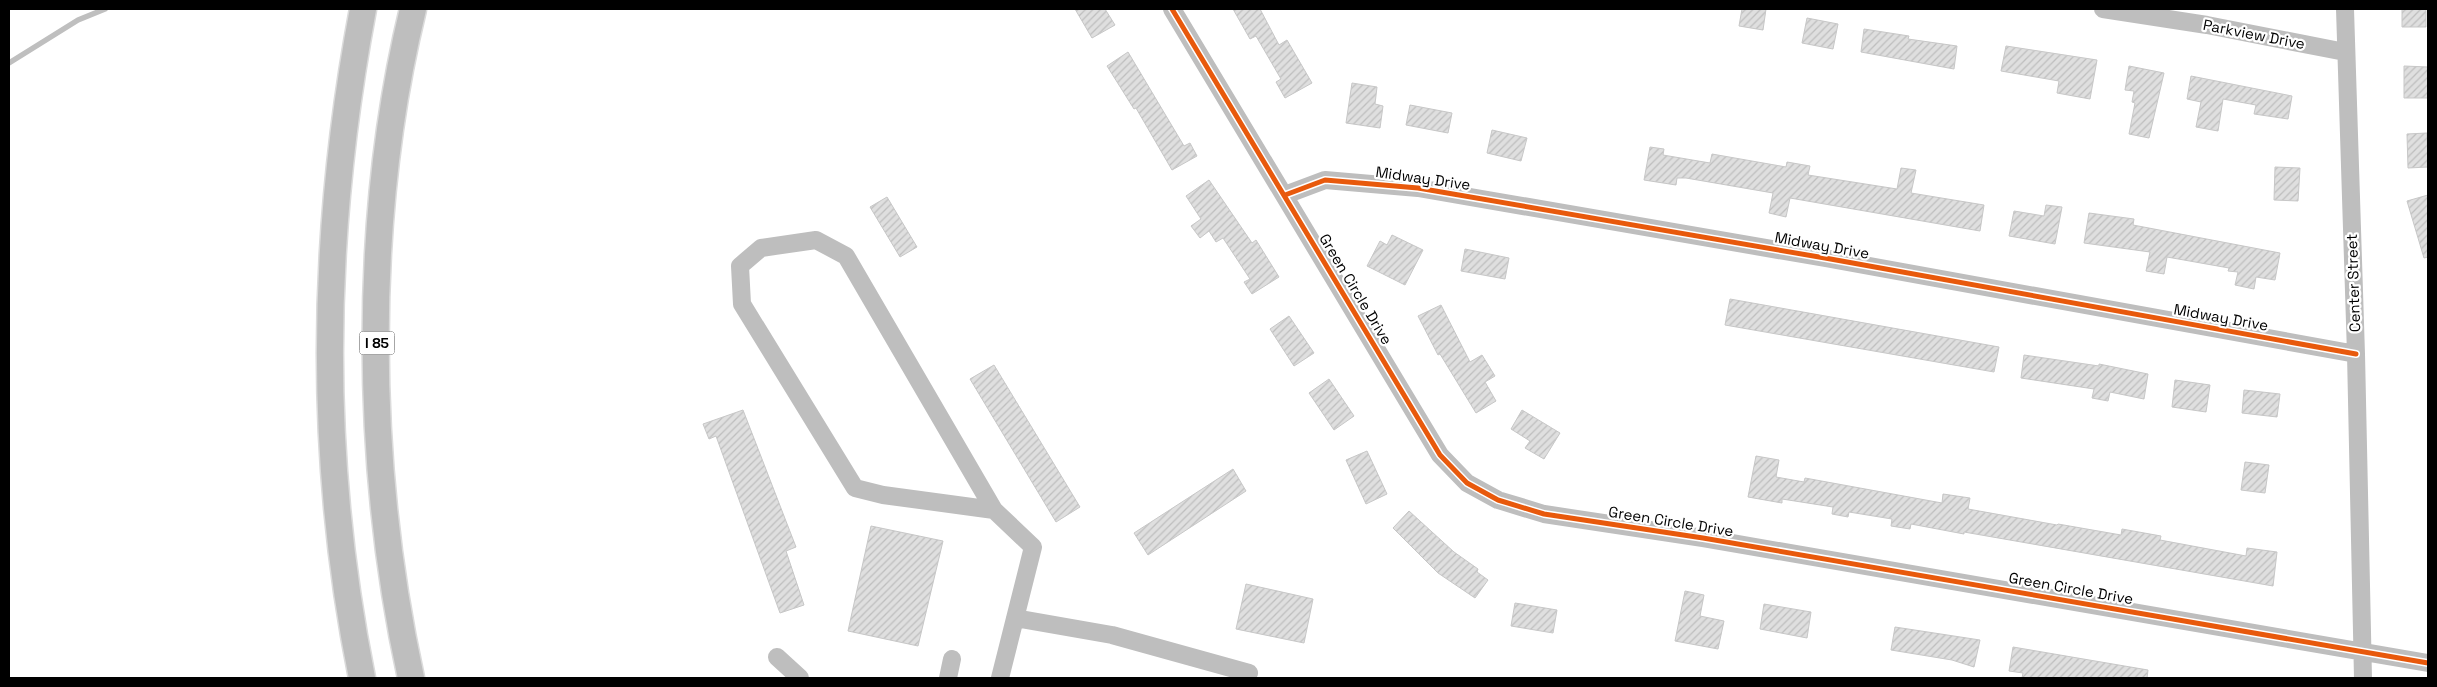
<svg xmlns="http://www.w3.org/2000/svg" width="2437" height="687" viewBox="0 0 2437 687" font-family="'Space Grotesk',sans-serif">
<defs>
<pattern id="building-hatch" width="6" height="6" patternUnits="userSpaceOnUse" patternTransform="scale(1.25)"><rect width="6" height="6" fill="#dfdfdf"/><path d="M-1 1l2-2M0 6l6-6M5 7l2-2" fill="none" stroke="#bebebe"/></pattern>
</defs>
<rect width="100%" height="100%" fill="#fff"/>
<g fill="none" stroke-linecap="round" stroke-linejoin="round">
<path stroke="#bfbfbf" stroke-width="5.5" d="M9,63L78,20L105,9"/>
</g>
<path fill="url(#building-hatch)" stroke="#c7c7c7" d="M1075,9H1105L1115,25L1092,38Z
M1233,9H1260L1279,45L1287,40L1312,83L1285,98L1276,82L1281,79L1256,36L1250,39Z
M1742,9H1766L1763,30L1739,26Z
M2402,9H2426V27H2402Z
M1807,18L1838,24L1833,49L1802,43Z
M1864,29L1909,36L1908,39L1957,46L1954,69L1861,52Z
M2006,46L2097,60L2090,99L2057,93L2059,81L2001,71Z
M1128,52L1184,146L1190,143L1197,156L1172,170L1136,108L1134,109L1107,66Z
M2129,66L2164,73L2149,138L2129,134L2135,103L2132,102L2134,91L2125,90Z
M2404,66L2428,67V98H2404Z
M2191,76L2292,96L2288,119L2254,114L2256,105L2223,99L2218,131L2196,127L2201,102L2187,99Z
M1352,83L1377,87L1375,104L1383,106L1380,128L1346,123Z
M1410,105L1452,113L1448,133L1406,125Z
M1492,130L1527,138L1521,161L1487,153Z
M2427,133L2428,167L2408,168L2407,134Z
M1650,147L1664,149L1663,155L1710,163L1712,154L1786,167L1787,162L1810,166L1808,175L1897,189L1901,168L1916,170L1911,193L1984,205L1980,231L1790,198L1786,217L1769,213L1773,193L1686,178H1677L1676,185L1644,180Z
M2275,167L2300,168L2298,201L2274,200Z
M1209,180L1252,243L1256,240L1279,277L1252,294L1244,282L1250,279L1223,238L1216,242L1209,231L1200,238L1191,226L1201,219L1186,196Z
M2428,195V257L2424,258L2407,201Z
M887,197L917,247L900,257L870,207Z
M2046,205L2062,207L2055,244L2009,236L2014,211L2044,216Z
M2089,213L2134,219L2133,225L2280,253L2275,280L2256,277L2254,289L2235,285L2238,272L2228,271L2229,268L2167,257L2164,274L2146,271L2150,252L2084,243Z
M1392,235L1423,250L1405,285L1367,266L1380,241L1387,245Z
M1465,249L1509,258L1505,279L1461,271Z
M1730,299L1999,347L1994,372L1725,325Z
M1441,305L1470,362L1482,355L1495,376L1485,382L1496,401L1476,413L1440,354L1438,355L1418,316Z
M1289,316L1314,353L1294,366L1270,329Z
M2024,355L2099,366V364L2148,374L2144,399L2110,392L2108,401L2092,398L2094,389L2021,378Z
M994,365L1080,507L1056,522L970,379Z
M1329,379L1354,416L1334,430L1309,393Z
M2175,380L2210,385L2206,412L2172,407Z
M2244,390L2280,394L2277,417L2242,413Z
M743,410L796,547L786,551L804,605L780,613L716,436L709,439L703,424Z
M1522,410L1560,433L1544,459L1525,448L1530,441L1511,429Z
M1367,451L1387,494L1366,504L1346,460Z
M1756,456L1779,460L1776,477L1804,482L1805,478L1942,503L1943,494L1970,498L1968,509L2057,525L2058,524L2121,535L2122,529L2161,536L2160,540L2246,556L2247,548L2277,552L2273,586L1964,532V534L1911,524L1910,529L1891,526L1892,519L1849,512L1848,517L1832,514L1833,507L1782,499V503L1748,497Z
M2245,462L2269,465L2265,493L2241,490Z
M1233,469L1246,491L1148,555L1134,533Z
M1409,511L1454,552L1478,569L1477,572L1488,580L1475,598L1438,573L1393,528Z
M871,526L943,541L918,646L848,631Z
M1246,584L1313,599L1304,643L1236,629Z
M1685,591L1704,595L1700,616L1724,621L1718,649L1675,641Z
M1515,603L1557,610L1553,633L1511,626Z
M1764,604L1811,612L1807,638L1760,629Z
M1895,627L1980,640L1974,667L1952,660L1891,650Z
M2013,647L2148,670L2147,678H2022L2023,673L2009,671Z"/>
<g fill="none" stroke-linecap="round" stroke-linejoin="round">
<g stroke="#dbdbdb" stroke-width="29">
<path id="highway" d="M362,678C317,455 321,232 363,9
M411,678C365,467 362,219 413,9"/>
</g>
<path stroke="#bebebe" stroke-width="18" d="M1172,9L1440,455L1467,483L1498,500L1544,514L1703,538L2428,663
M2103,9L2207,25L2345,52
M2345,9L2356,354L2363,678
M1285,195L1325,180L1418,188L1825,258L2356,354
M994,510L883,495L855,488L742,304L740,266L761,248L816,240L846,256L994,510L1033,547L1000,678
M1015,618L1112,635L1249,673
M777,657L800,678
M948,678L952,659"/>
<use href="#highway" stroke="#bebebe" stroke-width="26"/>
<g stroke="#fff" stroke-width="8">
<path id="cycleway" d="M1172,9L1440,455L1467,483L1498,500L1544,514L1703,538L2428,663
M1285,195L1325,180L1418,188L1825,258L2356,354"/>
</g>
<use href="#cycleway" stroke="#e8590c" stroke-width="5"/>
</g>
<g text-anchor="middle" dominant-baseline="central" stroke-width="4.5" stroke-linejoin="round" paint-order="stroke">
<rect fill="#fff" stroke="#4c4c4c" stroke-width="1" x="359.5" y="331.5" width="35" height="23" rx="4"/>
<g font-size="14" font-weight="bold" fill="#000">
<text x="377" y="343">I 85</text>
</g>
<g font-size="15" fill="#000" stroke="#fff">
<text transform="translate(2254 34) rotate(11)">Parkview Drive</text>
<text transform="translate(1423 178) rotate(8)">Midway Drive</text>
<text transform="translate(1822 245) rotate(10)">Midway Drive</text>
<text transform="translate(2353 283) rotate(-92)">Center Street</text>
<text transform="translate(1356 289) rotate(59)">Green Circle Drive</text>
<text transform="translate(2221 317) rotate(10)">Midway Drive</text>
<text transform="translate(1671 521) rotate(9)">Green Circle Drive</text>
<text transform="translate(2071 588) rotate(10)">Green Circle Drive</text>
</g>
</g>
<rect width="2437" height="687" fill="none" stroke="#000000" stroke-width="20"/>
</svg>
